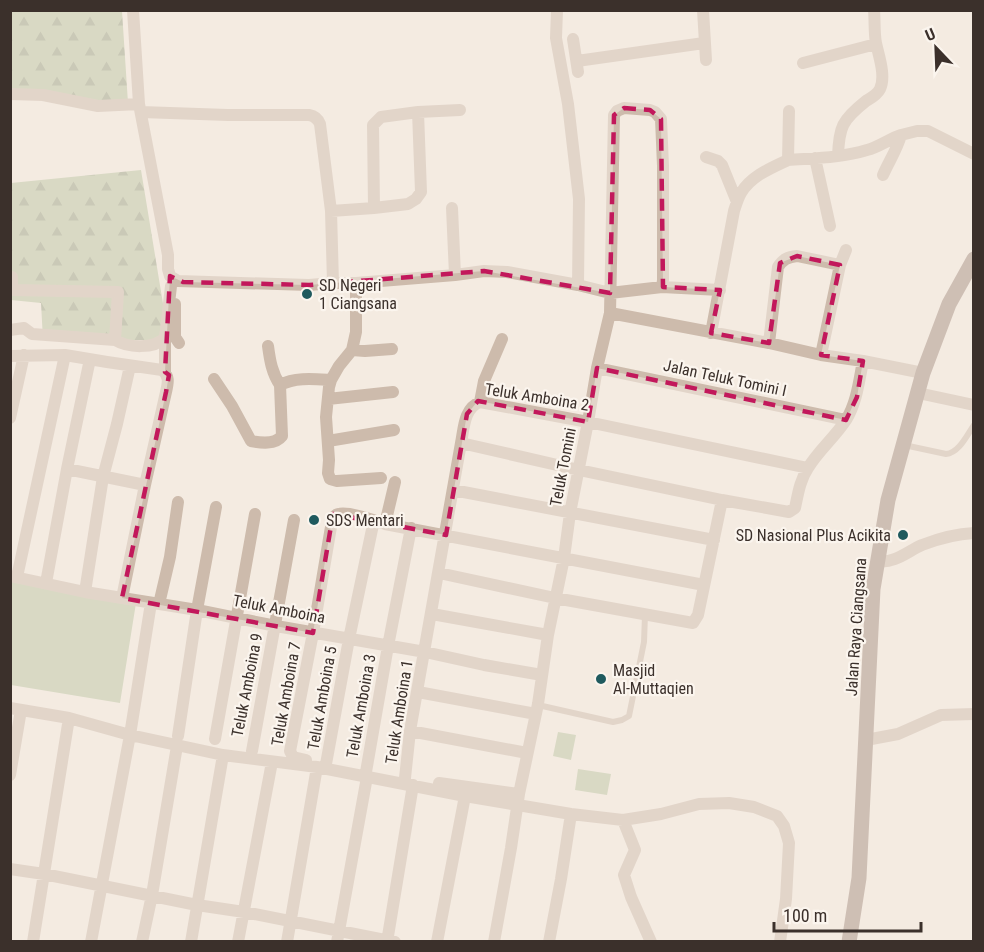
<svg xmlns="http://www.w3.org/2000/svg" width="984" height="952" viewBox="0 0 984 952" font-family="'Roboto Condensed',sans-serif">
<defs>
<pattern id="forest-firs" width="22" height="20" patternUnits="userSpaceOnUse" patternTransform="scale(1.5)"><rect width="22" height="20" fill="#b8c4a0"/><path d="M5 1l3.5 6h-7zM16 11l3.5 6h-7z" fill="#97a083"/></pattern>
</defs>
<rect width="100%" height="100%" fill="#f4ebe1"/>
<path fill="url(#forest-firs)" d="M11,11H122L128,103L11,97Z
M141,170L169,340H43L41,303L11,300V183Z"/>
<path fill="#b8c4a0" d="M10,580L136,603L120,703L11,685Z
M558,732L576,735L571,760L553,756Z
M578,769L611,774L607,795L575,790Z"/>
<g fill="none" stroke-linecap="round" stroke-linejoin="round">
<path stroke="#cdbbac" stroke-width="6" d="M904,445L946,454C959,453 967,435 974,425
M538,705L613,722L622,720L629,716L644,642L645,615"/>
<path stroke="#cdbbac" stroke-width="12" d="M133,10L139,104L168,255V269L170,276L178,281L309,285L333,283H356L455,275L484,271L507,272L578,285L610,293L662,287L720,290
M557,10L556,38L568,104L579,199L578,285
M703,10L706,60
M573,39L578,72
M577,61L704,43
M803,63L876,44
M10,94L43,95L98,106L139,104
M141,112L228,115H309C315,116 318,119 320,124L331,211L333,283
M838,156C839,127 842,120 866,101C871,98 877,95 880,89C886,76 879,57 876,43C874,33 875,21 874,10
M706,157L718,161L722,165L737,202
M815,158L830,226
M788,160C814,158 841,158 867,150C879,147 889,139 901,135
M883,175C889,161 897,150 901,135L917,131H928L974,154
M374,208L373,125L381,117L418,112L460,110
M452,208L455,275
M331,211L374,208L408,204L416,199L421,192L418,112
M12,277V290L118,292L115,340
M356,283V332L352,350L339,366L331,380L329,387L326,417L329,460L328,473L330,479L337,481L381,478
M175,304V337L179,343
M610,313L614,115L617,111L624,108L650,110L655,112L661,119L663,166V280L662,287
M10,330L24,328L32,334L115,340C128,348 154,349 165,338L171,286
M711,333L734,211C736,205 738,198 741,193C751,176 771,168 788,160L789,111
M165,338V372
M769,343L778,267C783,259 788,257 797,256L840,265
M268,346C270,361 272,373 280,385
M352,350L365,351L392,349
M821,355L840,265L846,250
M10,356L65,355L107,362L162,370C170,376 168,383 166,392L145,485L122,598
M597,368L846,420
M214,379L232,406L251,441C261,443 275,445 282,436L280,385C295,377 314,379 331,380
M918,393L974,405
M328,399L393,392
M480,402L484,381L502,339
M10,418L24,355
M328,441L394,430
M461,443L579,470L722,500L789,512L795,508C798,494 800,480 808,468C818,451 835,437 846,420C857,402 859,381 863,361
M67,469L145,485
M453,490L714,540
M385,524L395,482
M878,561C894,564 908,551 922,545C940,538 954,534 974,533
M439,573L555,598L693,623L698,615L722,500
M10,576L85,592L197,610L276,626L425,652L484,665L542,675
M17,577L65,355
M46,583L67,469L90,359
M85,592L103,477L117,424L130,366
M159,604L170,557L178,502
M432,614L548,635
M418,692L536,714
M10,708L69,718L130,735L223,755L317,767L465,796L571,814L623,820L661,814L699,804L729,803L754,807L777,816L784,826L789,843L786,899L780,942
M410,731L527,753
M178,736L197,610L216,507
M215,739L255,514
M866,740L898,734L941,715L974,714
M252,751L294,520
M306,760L293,757L290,751L313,633L332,521C334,517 334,515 339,514C347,511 377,521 385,524L704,585
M326,764L349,639L374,520
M366,772L388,646L411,528
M10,775L21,710
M405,778L410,731L461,443C464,428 464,408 480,402L588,422L808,468
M439,783L519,794
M623,820L635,850L624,875L631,897L651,942
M10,869L44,874L197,905L244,912L395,942
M33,942L69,718
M91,942L130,735L151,603
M142,942L152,895L177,746
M191,942L223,755
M238,942L272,762
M287,942L317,767
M337,942L367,777
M387,942L413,785
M437,942L465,796
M494,942L511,848L519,794L538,704L548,635L564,558L570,513L588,422L597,368L610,313L769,343L821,355L863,361L923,373
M549,942L561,879L571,814"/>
<path stroke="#a18a7d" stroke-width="15" d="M849,942L859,878L873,589L888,500L923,373L949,304L974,259"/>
</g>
<path d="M0 0H984V952H0ZM624,108L650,110L661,119L663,287L720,290L711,333L769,343L780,263L797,256L840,265L821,355L863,361L857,397L846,420L597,368L588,422L478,401L467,414L446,535L333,514L313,633L122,598L166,392L169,375L165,372L170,276L183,282L309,285L484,271L610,293L614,115Z" fill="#f4ebe1" fill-opacity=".55" fill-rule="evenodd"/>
<path fill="none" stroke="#c2185b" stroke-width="4.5" stroke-dasharray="12 8" stroke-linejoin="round" d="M624,108L650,110L661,119L663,287L720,290L711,333L769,343L780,263L797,256L840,265L821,355L863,361L857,397L846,420L597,368L588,422L478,401L467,414L446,535L333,514L313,633L122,598L166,392L169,375L165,372L170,276L183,282L309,285L484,271L610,293L614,115Z"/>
<g fill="#1f5a5e" stroke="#fbf5ee" stroke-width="2">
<circle cx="307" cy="294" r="6"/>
<circle cx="314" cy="520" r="6"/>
<circle cx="903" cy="535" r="6"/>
<circle cx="601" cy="679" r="6"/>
</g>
<g text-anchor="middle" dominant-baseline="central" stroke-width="4.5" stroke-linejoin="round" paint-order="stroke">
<g font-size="16" fill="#3b302b" stroke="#fbf5ee" text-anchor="start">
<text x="319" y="285">SD Negeri<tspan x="319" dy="18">1 Ciangsana</tspan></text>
<text x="326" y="520">SDS Mentari</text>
<text x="891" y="535" text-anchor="end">SD Nasional Plus Acikita</text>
<text x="613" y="670">Masjid<tspan x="613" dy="18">Al-Muttaqien</tspan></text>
</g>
<g font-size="16" fill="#3b302b" stroke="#fbf5ee">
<text transform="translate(725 378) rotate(12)">Jalan Teluk Tomini I</text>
<text transform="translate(537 397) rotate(9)">Teluk Amboina 2</text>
<text transform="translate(563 467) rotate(-79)">Teluk Tomini</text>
<text transform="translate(279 609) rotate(11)">Teluk Amboina</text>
<text transform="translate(856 627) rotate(-86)">Jalan Raya Ciangsana</text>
<text transform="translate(247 685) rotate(-79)">Teluk Amboina 9</text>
<text transform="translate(286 694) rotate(-80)">Teluk Amboina 7</text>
<text transform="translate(322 698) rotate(-80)">Teluk Amboina 5</text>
<text transform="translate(361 706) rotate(-80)">Teluk Amboina 3</text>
<text transform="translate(399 712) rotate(-81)">Teluk Amboina 1</text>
</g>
</g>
<rect width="984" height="952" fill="none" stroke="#3b302b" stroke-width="24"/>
<g transform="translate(936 48) rotate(337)" stroke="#fbf5ee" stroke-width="4.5" paint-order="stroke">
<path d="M0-4.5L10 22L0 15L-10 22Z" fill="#3b302b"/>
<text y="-9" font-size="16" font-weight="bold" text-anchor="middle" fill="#3b302b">U</text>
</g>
<path d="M774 922v9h147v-9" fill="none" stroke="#3b302b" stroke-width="3"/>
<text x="783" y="922" font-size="18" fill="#3b302b" stroke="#fbf5ee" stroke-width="4.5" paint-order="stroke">100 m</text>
</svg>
